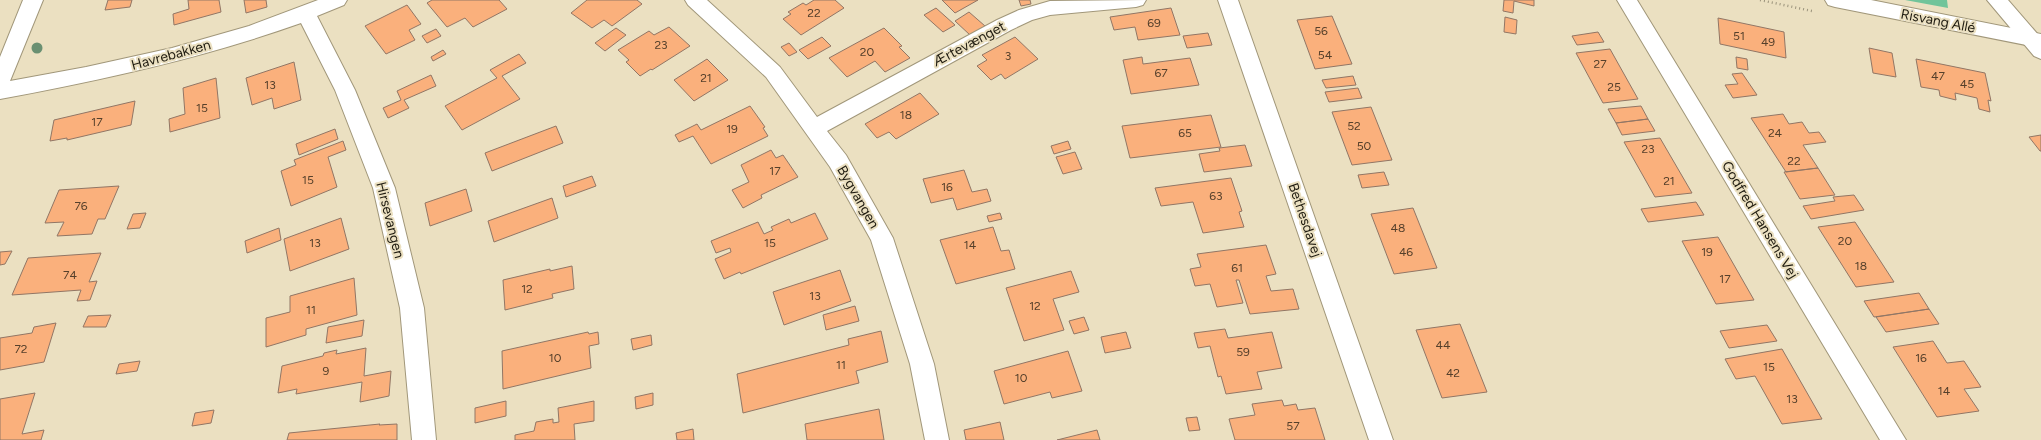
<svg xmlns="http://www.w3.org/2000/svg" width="2041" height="440" viewBox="0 0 2041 440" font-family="Figtree,sans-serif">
<rect width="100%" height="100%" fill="#ebe0c1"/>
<path fill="#71c49a" d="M1905,0H1947L1948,8Z"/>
<path fill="#fab07c" stroke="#917665" d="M108,0H132L130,7L105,10Z
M188,0H219L221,12L174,25L173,14L189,9Z
M244,0H266L267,7L246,13Z
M432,0H499L507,9L473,27L465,18L447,27L427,3Z
M587,0H637L642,4L612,26L604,20L592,28L571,13Z
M814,0H835L844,8L801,35L783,19L791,14L788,12L803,3L806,5Z
M942,0H978L955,13Z
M1019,0H1030L1031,4L1021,6Z
M1504,0H1534V6L1514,1L1513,13L1503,11Z
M407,5L421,24L409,30L415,40L386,54L365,26Z
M936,8L955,25L943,32L924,15Z
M1171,8L1180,35L1138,40L1135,27L1114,30L1110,17Z
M969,12L985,26L970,35L955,21Z
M1332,16L1352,64L1315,69L1297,20Z
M1505,17L1517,20L1516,34L1504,32Z
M1718,18L1784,32L1786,58L1720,44Z
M669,27L690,46L652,70L651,69L640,76L626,62L629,60L618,50L649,31L654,35Z
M616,28L626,35L605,51L595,43Z
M884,28L902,46L899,47L910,58L885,72L875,61L847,77L829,58Z
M436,29L441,36L427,43L422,36Z
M1598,32L1604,42L1577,45L1572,36Z
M1208,33L1212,45L1187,48L1183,36Z
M822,37L831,46L808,59L799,50Z
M1015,37L1038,59L1005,79L1001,74L991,80L977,66L987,60L982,55Z
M789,43L797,52L789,56L781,47Z
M1869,48L1892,53L1896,77L1873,73Z
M1610,49L1638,99L1603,103L1576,53Z
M443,50L446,54L433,61L431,57Z
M519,54L526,63L502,76L520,99L462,130L445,106L497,78L490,70Z
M1142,57L1143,64L1190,58L1199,85L1131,94L1123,60Z
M1736,57L1747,59L1748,70L1737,68Z
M707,59L728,80L694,101L674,80Z
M1916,59L1985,73L1991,101L1988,100L1990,112L1979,109L1977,98L1955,93L1956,100L1940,96L1939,90L1921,87Z
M294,62L301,100L274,109L272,98L252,105L246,78Z
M1742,73L1757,95L1733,98L1725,85L1738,84L1732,74Z
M431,75L436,86L404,100L409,108L388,118L383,108L401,100L397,91Z
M1353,76L1356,85L1326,88L1322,80Z
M216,78L220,118L170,132L169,119L185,114L183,88Z
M1358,88L1362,98L1329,102L1325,92Z
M920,93L939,114L896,139L889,132L877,138L865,124Z
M135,101L131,125L67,140V138L50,141L54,120Z
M750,106L765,127L763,128L768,136L711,164L693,136L679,142L675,135L697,124L701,130Z
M1641,106L1648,119L1616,123L1608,109Z
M1371,107L1392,160L1352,165L1332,112Z
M1783,114L1789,124L1802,122L1809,133L1819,132L1826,142L1803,145L1818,168L1786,172L1751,118Z
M1211,115L1221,147L1130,158L1122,126Z
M1648,119L1655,131L1622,135L1616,123Z
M556,126L563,143L492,171L485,153Z
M335,129L338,139L299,155L296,144Z
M2041,135V151H2040L2029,137Z
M1660,138L1692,193L1655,197L1624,142Z
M343,141L346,150L328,157L337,187L291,206L281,171L296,165L294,160Z
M1068,141L1071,149L1054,154L1051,146Z
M1245,145L1252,166L1204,172L1199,154L1220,151L1219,148Z
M771,150L776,158L783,155L798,177L761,195L762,198L743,208L732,190L749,182L741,165Z
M1075,152L1082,169L1063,174L1056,157Z
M1818,168L1835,195L1800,199L1784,172Z
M964,170L972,192L987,189L991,201L957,210L953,198L931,203L923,179Z
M1384,172L1389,185L1362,188L1358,175Z
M592,176L596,186L566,197L563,186Z
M1231,178L1242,211L1239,212L1244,227L1203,233L1193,202L1161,206L1155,188Z
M119,186L105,219H98L92,234L57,236L64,222L45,223L59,190Z
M466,189L472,211L430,226L425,203Z
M1854,195L1864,210L1811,219L1803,206L1835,201L1833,197Z
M552,198L558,218L494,242L488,221Z
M1696,202L1704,215L1648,222L1641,209Z
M1413,208L1437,268L1394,274L1371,214Z
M146,213L140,228L127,229L133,214Z
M815,213L828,239L741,274L740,272L724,279L715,259L731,252L730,248L716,253L711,241L758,222L764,234L773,230L771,227L789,219L791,223Z
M1000,213L1002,219L989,222L987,216Z
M341,218L349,249L290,271L284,239Z
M1855,222L1894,282L1856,287L1818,227Z
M993,227L1001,251L1009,250L1015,269L956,284L940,240Z
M279,228L281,240L247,253L245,241Z
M1718,237L1754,300L1716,304L1682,241Z
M1266,245L1276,274L1266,276L1271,291L1293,289L1299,309L1250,314L1239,280H1236L1243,303L1217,307L1210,284L1195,286L1190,269L1201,267L1197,254Z
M12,251L5,264L0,265V252Z
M101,253L89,282L97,281L90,300L77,301L81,290L12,295L28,258Z
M572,266L574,289L552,294L553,298L505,310L503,280L550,269V271Z
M840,270L851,301L784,325L773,292Z
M1071,271L1079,292L1053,299L1064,330L1024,341L1006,288Z
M354,278L357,315L306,329V335L266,347V318L290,312V296Z
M1919,293L1929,309L1874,317L1864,301Z
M855,306L859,321L826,330L823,315Z
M1929,309L1939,324L1886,332L1876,317Z
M111,315L106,327H83L88,316Z
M1084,317L1089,330L1074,334L1069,321Z
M364,320L362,336L326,343L328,327Z
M56,323L44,362L0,370V338L32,333L34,327Z
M1460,324L1487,392L1442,398L1416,330Z
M1767,325L1777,341L1729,348L1720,331Z
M1225,329L1228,338L1272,332L1282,368L1257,372L1262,389L1226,394L1221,376L1218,377L1210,346L1198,348L1194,333Z
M881,331L888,362L856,371L859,383L743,413L737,374L849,345L848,339Z
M588,332L589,334L598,332L599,344L589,346L591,368L503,389L502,351Z
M1126,332L1131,348L1105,353L1101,337Z
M651,335L652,345L633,350L631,339Z
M1933,341L1947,363L1964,361L1981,387L1964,389L1979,411L1937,417L1893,347Z
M366,348L364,376L391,371L389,396L360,402L362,382L296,394L297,389L278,393L282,366L323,356L324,353L337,350L336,354Z
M1782,349L1822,419L1782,424L1755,376L1736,379L1725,359Z
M1068,351L1082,391L1052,398L1050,392L1004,404L994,371Z
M140,361L137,371L116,374L119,364Z
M35,393L22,434L44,430L41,440H0V399Z
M653,393V405L636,409L635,397Z
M1282,400L1284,406L1296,404L1298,410L1315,408L1325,440H1235L1229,419L1255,415L1252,404Z
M506,401V416L475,423V408Z
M594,401V421L574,424L575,440H515V435L534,431L536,422L553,419V423L559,422L558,408Z
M879,409L884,440H807L805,424Z
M214,410L211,423L192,426L195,413Z
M1197,417L1200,430L1189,431L1186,418Z
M1000,422L1004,440H966L964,430Z
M380,424L379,425L397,424V440H287L289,433Z
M693,429L694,440H677L676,433Z
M1097,430L1100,440H1057Z"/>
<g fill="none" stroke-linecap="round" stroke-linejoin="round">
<g stroke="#a1977a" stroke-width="2">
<path id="minor" d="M23,0H43L10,81L86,67L172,48L249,26L318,0H347L344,5L317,16L355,90L395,188L424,308L436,440H412L400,308L373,188L335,90L301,23C203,58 102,80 0,99V57Z
M685,0H707L780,67L817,117L997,20L1019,10L1050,1L1146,0L1143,5L1136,7L1050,15L1032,20L1011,30L827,131L846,155L893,238L934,364L949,440H925L910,364L871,240L830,167L766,77L688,5Z
M1617,0H1637L1906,440H1880Z
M1987,0H2008L2041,38V59L2034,56Z"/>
</g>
<g stroke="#a1977a" stroke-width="2">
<path id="tertiary" d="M1218,0H1238L1393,440H1369Z
M1825,0H1871L2041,34V48L1835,7L1828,5Z"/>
</g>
<path stroke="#9b937c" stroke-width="2.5" stroke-dasharray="1 3" stroke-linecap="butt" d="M1760,0L1812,11"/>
<use href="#minor" fill="#fff" fill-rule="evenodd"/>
<use href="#tertiary" fill="#fff" fill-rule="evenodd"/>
</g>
<circle fill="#6a9072" cx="37" cy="48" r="5.5"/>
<g text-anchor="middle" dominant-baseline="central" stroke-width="4" stroke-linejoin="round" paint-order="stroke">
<g font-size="12" fill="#56402b">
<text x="814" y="13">22</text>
<text x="1154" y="23">69</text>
<text x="1321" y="31">56</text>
<text x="1739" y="36">51</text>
<text x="1768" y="42">49</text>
<text x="661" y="45">23</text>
<text x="867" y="52">20</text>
<text x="1325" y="55">54</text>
<text x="1008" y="56">3</text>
<text x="1600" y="64">27</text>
<text x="1161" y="73">67</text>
<text x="1938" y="76">47</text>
<text x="706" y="78">21</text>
<text x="1967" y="84">45</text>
<text x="270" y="85">13</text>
<text x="1614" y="87">25</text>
<text x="202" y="108">15</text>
<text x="906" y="115">18</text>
<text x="97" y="122">17</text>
<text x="1354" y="126">52</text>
<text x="732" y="129">19</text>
<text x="1185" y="133">65</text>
<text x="1775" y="133">24</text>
<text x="1364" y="146">50</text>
<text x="1648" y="149">23</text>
<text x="1794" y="161">22</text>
<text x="775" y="171">17</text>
<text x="308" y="180">15</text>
<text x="1669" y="181">21</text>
<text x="947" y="187">16</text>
<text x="1216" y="196">63</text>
<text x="81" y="206">76</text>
<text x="1398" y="228">48</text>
<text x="1845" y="241">20</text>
<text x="315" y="243">13</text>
<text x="770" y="243">15</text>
<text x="970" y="245">14</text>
<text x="1406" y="252">46</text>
<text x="1707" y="252">19</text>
<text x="1861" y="266">18</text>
<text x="1237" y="268">61</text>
<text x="70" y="275">74</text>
<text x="1725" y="279">17</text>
<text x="527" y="289">12</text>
<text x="815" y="296">13</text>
<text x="1035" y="306">12</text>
<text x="311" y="310">11</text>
<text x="1443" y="345">44</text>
<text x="21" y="349">72</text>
<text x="1243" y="352">59</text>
<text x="555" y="358">10</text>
<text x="1921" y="358">16</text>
<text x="841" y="365">11</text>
<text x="1769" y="367">15</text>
<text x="326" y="371">9</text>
<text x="1453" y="373">42</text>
<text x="1021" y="378">10</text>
<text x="1944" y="391">14</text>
<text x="1792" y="399">13</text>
<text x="1293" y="426">57</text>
</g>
<g font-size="14" fill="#1f1b10" stroke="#ebe0c1">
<text transform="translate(1938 21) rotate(11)">Risvang Allé</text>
<text transform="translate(969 44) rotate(-28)">Ærtevænget</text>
<text transform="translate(171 55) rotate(-15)">Havrebakken</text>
<text transform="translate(858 197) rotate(60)">Bygvangen</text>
<text transform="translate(390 220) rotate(76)">Hirsevangen</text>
<text transform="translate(1305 220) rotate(71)">Bethesdavej</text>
<text transform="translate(1760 220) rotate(59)">Godfred Hansens Vej</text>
</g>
</g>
</svg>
